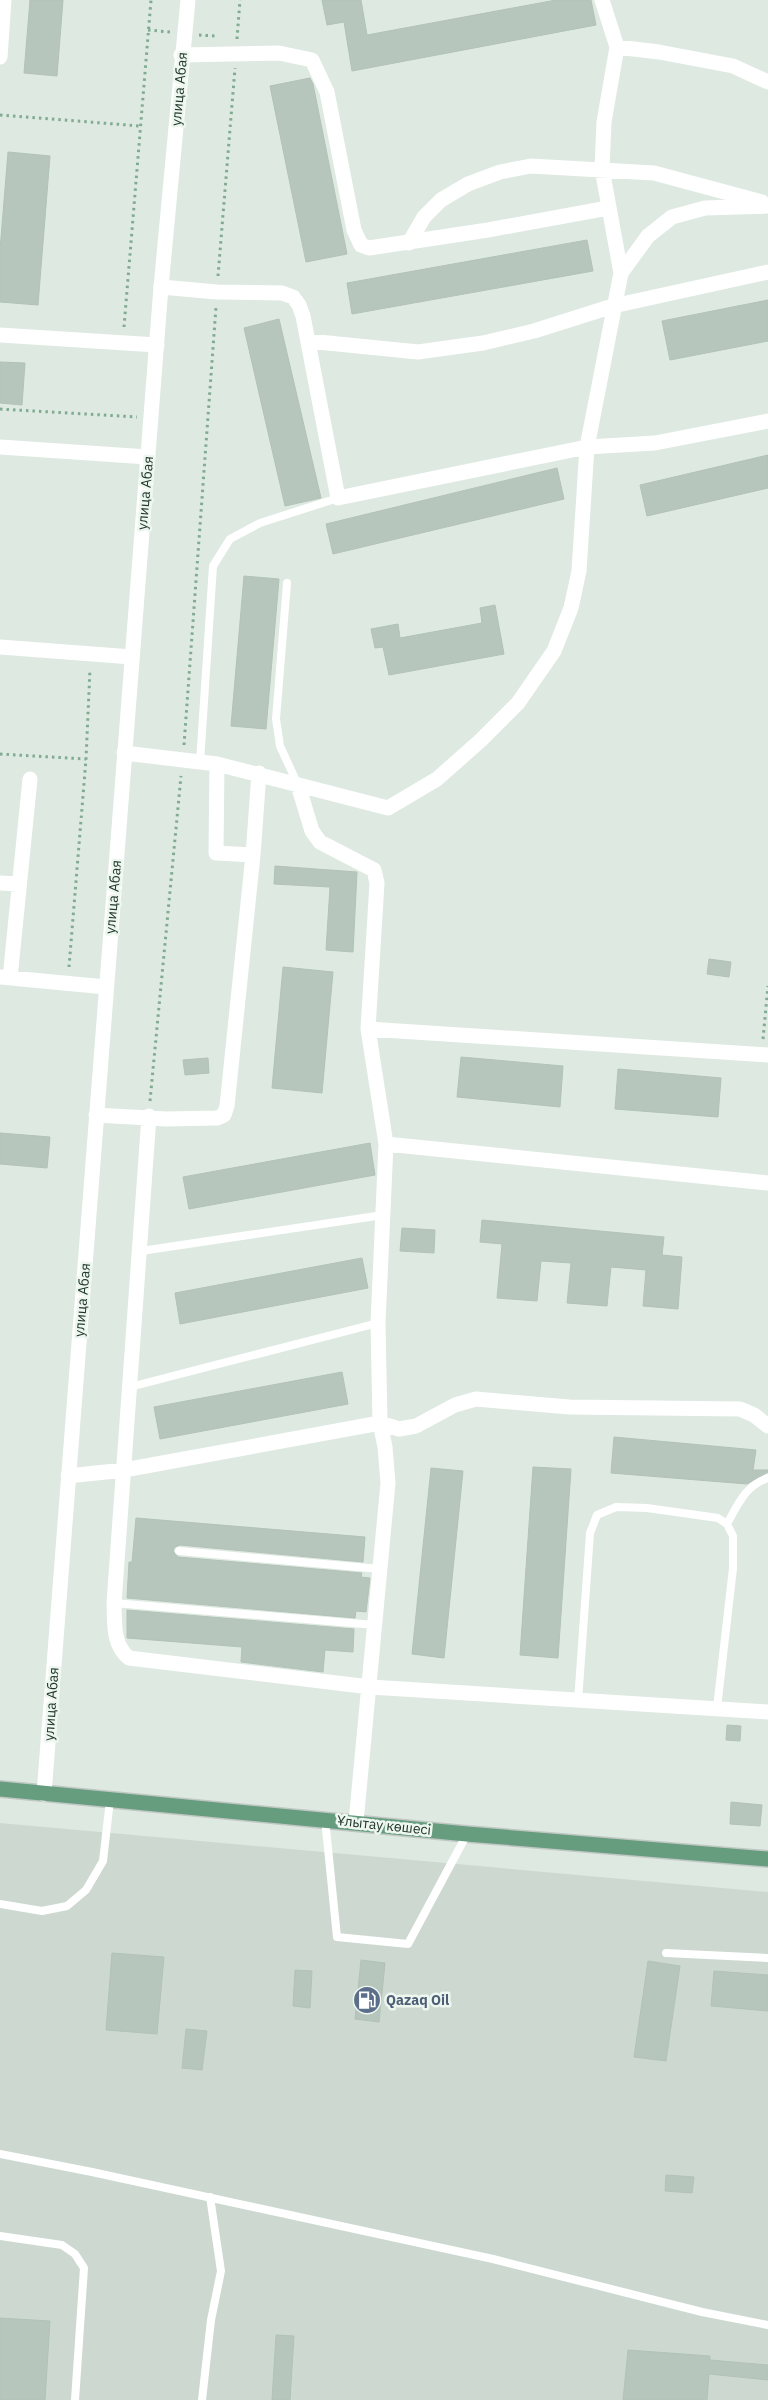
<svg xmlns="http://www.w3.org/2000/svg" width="768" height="2400" viewBox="0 0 768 2400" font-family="'IBM Plex Sans',sans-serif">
<rect width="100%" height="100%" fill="#dee9e1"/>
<path fill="#cdd9d0" d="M0,1823L768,1892V2400H0Z"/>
<path fill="#b7c6bc" stroke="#b1c2b6" d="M30,0H63L57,76L24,73Z
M322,0H361L367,35L556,0H591L596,25L352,71L344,22L327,25Z
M310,78L313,84L347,254L306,262L270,86Z
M8,152L50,156L38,305L0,302V250Z
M587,240L593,271L352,314L347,283Z
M768,300V341L670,360L662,321Z
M279,319L321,498L285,506L244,328Z
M0,362L25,363L22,405L0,403Z
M768,455V488L647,516L640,485Z
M557,468L564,499L333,554L326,524Z
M244,576L279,579L266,729L231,726Z
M495,605L504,654L389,675L383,647L375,648L371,629L398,624L400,638L482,623L480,608Z
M275,866L357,872L353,952L326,950L330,887L274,884Z
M709,959L731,962L729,977L707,974Z
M283,967L333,972L322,1093L272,1088Z
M461,1057L563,1066L560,1107L457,1097Z
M208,1058L209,1073L185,1075L183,1060Z
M618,1069L721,1078L718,1117L615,1109Z
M0,1133L50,1137L47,1168L0,1164Z
M370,1143L375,1175L189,1209L183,1177Z
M482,1220L664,1237L662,1255L682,1257L678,1309L643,1306L646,1270L611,1267L607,1306L567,1303L571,1263L541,1261L537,1301L497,1298L502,1244L480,1242Z
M402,1228L435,1230L434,1253L400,1251Z
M362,1258L368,1288L180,1324L175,1293Z
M342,1372L348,1404L160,1439L154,1407Z
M614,1437L756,1450L753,1470H768V1472L747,1484L611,1473Z
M533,1467L571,1469L558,1658L520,1655Z
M431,1468L463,1471L444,1658L412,1654Z
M136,1518L365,1537L363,1562L180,1545L175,1547L173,1551L178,1557L362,1573L361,1577L370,1578L366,1612L356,1611L355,1618L127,1598L129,1562H132Z
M127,1610L354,1629L353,1652L325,1650L323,1672L241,1662L242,1647L127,1638Z
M727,1725L741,1726L740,1741L726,1740Z
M731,1802L762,1805L760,1826L730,1824Z
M112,1953L164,1957L157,2034L106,2030Z
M361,1960L385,1963L379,2022L355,2019Z
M648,1961L680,1966L666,2061L634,2057Z
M295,1970L312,1971L310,2008L293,2006Z
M714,1971L768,1975V2011L711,2006Z
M186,2029L207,2031L202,2070L182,2068Z
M666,2175L694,2177L692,2193L665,2191Z
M0,2318L50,2321L45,2400H0Z
M276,2335L294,2336L290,2400H272Z
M628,2350L710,2356V2360L768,2365V2380L709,2374L707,2400H623Z"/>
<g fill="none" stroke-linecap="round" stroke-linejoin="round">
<g stroke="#c1c7c4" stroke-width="18">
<path id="primary" d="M0,1789L467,1834L768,1859"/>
</g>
<path stroke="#80ab91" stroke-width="3" stroke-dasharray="2.5 4" stroke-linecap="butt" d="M148,30L170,32
M199,35L215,36
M237,39L240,0
M0,115L140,126
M218,276L235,68
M124,327L151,0
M0,409L137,417
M184,745L216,307
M0,754L86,759
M69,967L86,759L90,669
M763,1039L768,986
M150,1101L181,776"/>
<path stroke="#fff" stroke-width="8" d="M287,583L276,719L280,746L298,785
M200,762L213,566L230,539L260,523L338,498
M141,1251L383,1215
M130,1387L378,1323
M727,1524C738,1504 746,1485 768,1478
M179,1551L380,1569
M114,1603L375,1625
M578,1701L590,1533L597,1515L616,1507L647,1508L718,1518L727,1524L733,1536V1568L717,1708
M325,1819L337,1937L408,1944L467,1834
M0,1904L42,1911L67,1906L86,1890L103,1861L110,1800
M666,1953L768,1958
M0,2154L92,2172L493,2259L702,2312L768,2325
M0,2236L62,2245L75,2254L84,2268L75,2400
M202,2400L211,2320L221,2271L210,2197"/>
<path stroke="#fff" stroke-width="15" d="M602,0L617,47L604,122L602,169L621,273
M617,47L659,52L733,66L768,82
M181,55L279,53L312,60L327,92L354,230L361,245L369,248L488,230L608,208
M0,57L4,0
M409,243L424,217L441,200L468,184L500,172L531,166L654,173L762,202
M161,287L217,292L282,293L293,297L299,305L303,316L338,498L587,447L655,443L768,421
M0,335L157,345
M308,341L418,352L483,343L534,331L613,306L768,272
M0,447L148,457
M0,647L132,657
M124,753L217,764L388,808L437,779L481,740L518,703L554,651L571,608L579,571L587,447L621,273L648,236L672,217L705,208L768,206
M298,785L312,831L320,842L374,870L377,883L368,1029L386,1144L768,1183
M253,855L259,773
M0,883L19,884
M0,977L106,987
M10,978L30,779
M368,1029L768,1055
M96,1115L166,1119L217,1118L224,1115L227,1106L253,855L216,853L217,764
M149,1116L114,1603C115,1623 112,1644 129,1658L370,1687L768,1712
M386,1144L378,1323L380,1423L399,1429L416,1426L455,1405L476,1399L569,1407L740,1409L754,1415L768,1426
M68,1476L124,1470L380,1423L385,1447L388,1483L356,1822"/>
<path stroke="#fff" stroke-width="15" d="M44,1794L161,287L188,0"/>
<use href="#primary" stroke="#659d7e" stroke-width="15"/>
</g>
<defs>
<g id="fuel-disc" transform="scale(1.4375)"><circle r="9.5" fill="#5c6f8a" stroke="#eef6f0"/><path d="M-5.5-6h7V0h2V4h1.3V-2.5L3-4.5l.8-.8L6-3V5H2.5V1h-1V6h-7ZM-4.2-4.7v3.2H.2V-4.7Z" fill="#fff"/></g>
</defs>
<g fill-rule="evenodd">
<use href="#fuel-disc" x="367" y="2000"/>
</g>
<g text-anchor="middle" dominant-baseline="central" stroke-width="5" stroke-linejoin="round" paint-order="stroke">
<g font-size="14" fill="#21382b" stroke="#eef6f0">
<text transform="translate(179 89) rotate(-85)">улица Абая</text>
<text transform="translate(145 493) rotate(-85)">улица Абая</text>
<text transform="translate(113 897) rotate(-85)">улица Абая</text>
<text transform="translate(82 1300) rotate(-85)">улица Абая</text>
<text transform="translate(51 1704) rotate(-86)">улица Абая</text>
<text transform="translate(384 1825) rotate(6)">Ұлытау көшесі</text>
</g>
<g font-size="14" font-weight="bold" fill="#4e5e75" stroke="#eef6f0" text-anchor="start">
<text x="386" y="2000">Qazaq Oil</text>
</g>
</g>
</svg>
